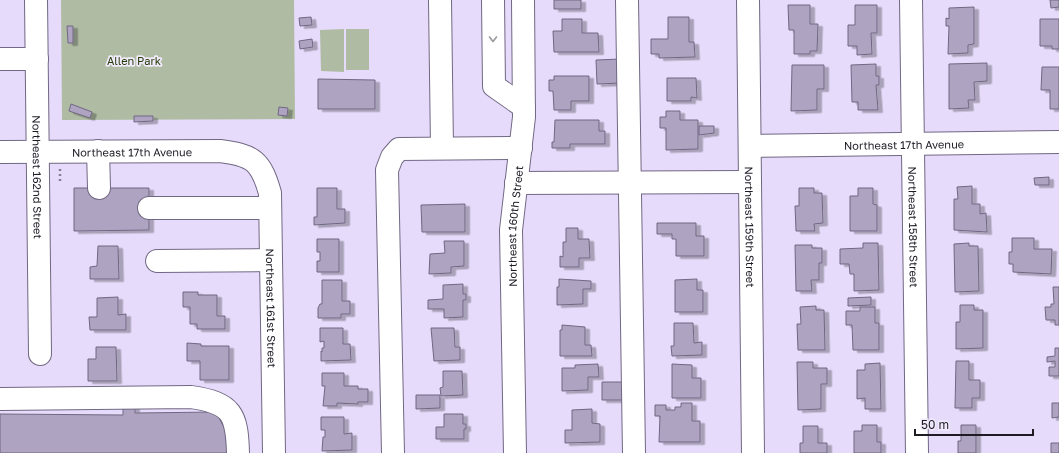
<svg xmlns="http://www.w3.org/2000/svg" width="1059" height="453" viewBox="0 0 1059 453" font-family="'Golos Text',sans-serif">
<defs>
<filter id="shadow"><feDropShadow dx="4.5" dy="2.5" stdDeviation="0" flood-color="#0004"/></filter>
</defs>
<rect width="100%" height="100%" fill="#e6dbfa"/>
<path fill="#afbca3" d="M61,0H294L295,119L62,120Z
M344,29V72L321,71L320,30Z
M346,29H369V70H346Z"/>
<path fill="#aea4c1" stroke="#716782" filter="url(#shadow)" d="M554,0H581V9H554Z
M1050,0H1059V7L1051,8Z
M788,5H810V24H818L817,51H810V54H794V30H789Z
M855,5H877V33H871L872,54L857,55V46H848V25H855Z
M974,7V44L968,45V53L948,54L949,26H946V18L949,19V8Z
M311,17L312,25L300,26L299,18Z
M668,17H689V42H694L695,57L659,58V54H651V39H668Z
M562,19H582V33H598L599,52H554L553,31H562Z
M1040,19H1059V49H1052V46H1040Z
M67,26H73V43H68Z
M312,39L313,47L300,49L299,41Z
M621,59V83L597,84L596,60Z
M987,63V81L974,82L975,100H968L969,108L949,109V64Z
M876,64V76H879V85H876L878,110H858V102H852L851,65Z
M792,65H824V89H817V110L791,111Z
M1042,67H1059V109H1050V90H1041Z
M554,76H589V101H571V110H554L553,91H549V80H554Z
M667,78H696L697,98L691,97V101H667Z
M318,79L375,80V109H318Z
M71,104L92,112L90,118L69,111Z
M279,107L288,108L287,116L278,115Z
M666,111H680V120H698V149L666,150V128H660V117H666Z
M134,116H153V121L134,122Z
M555,120H599V131H605V144H570V148H552V142H554Z
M699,126H714V133L699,135Z
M1049,177V185H1035L1034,178Z
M972,186V204H980V214L986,213L987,232L954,230V199H958L957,187Z
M74,188H149V230L74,231Z
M317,188H337V209H345V223L314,225V217H317Z
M799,188H814V193H822L823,223L814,224L815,231H796L795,206H799Z
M858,188H873V204L877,205V231H850V196H858Z
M465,204V232H422L421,205Z
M657,223H696V236H704V256H676V239H672V234H657Z
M566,228H578V239H589L590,258H579V267H560V256L563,257V242H566Z
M1012,238H1034V249H1052L1051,274L1013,272V264H1009V252H1012Z
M317,239H339V272H317V261H320V252H317Z
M444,241H464V266L451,267V273L429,274L430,254L445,253Z
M863,243H878L879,290L854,291V274H850L849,264H840V249L863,248Z
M969,243V246H978L979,291L955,292L954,244Z
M795,245H812V248H822V263H819V280H811L812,291H796Z
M98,246H118L119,279H90V267L97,266Z
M559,279L591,281V289H583V304L557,305V287H559Z
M697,279V290H703V312H675V280Z
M322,280H342V301H350V314H341V318H318V308L320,304H322Z
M463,284V294H466V300H463V317L444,318V309H428V300L443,299V285Z
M1053,287H1059V325H1055V320H1046L1045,307H1051V304H1054Z
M183,292H198V295H217V316H225V329H197V324H190V307H183Z
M118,297V315L126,314V330H90L89,317H97V298Z
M871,297V305L848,306V298Z
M960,305H974V310H983V348L956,349V322H960Z
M816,306V310H824L825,350H798L797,324H801L800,307Z
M860,307H875V323H879V350H853L852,325H846V311H860Z
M674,323H693L694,343L702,342V355L672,356L671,346H674Z
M562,325L585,327V345H591L592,356H560V330H562Z
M320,328H343V344H350L351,360L321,361V351L322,352V348H324V341L320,342Z
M431,328H454L455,347H460V360L434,361Z
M187,343L201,344V346H229V380H200V361H187Z
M96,347H116L117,381H88V359H96Z
M1055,348H1059V376H1049V367H1055V361L1047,362V357L1055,356Z
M956,361H969V380H980V398H972V408H955Z
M797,362H813V368H827V384H821V409L798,410Z
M880,363L881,409H865V398L857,399V370H865V364Z
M598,364L599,377H588V390L562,391V368H575V365Z
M672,364L692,365V378H701V398H672Z
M443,371H462L463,395L441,396L440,388L443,387Z
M322,373H344V386H358V389H368V402H358V404L337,403V406H323L325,386H322Z
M602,382H623V400H602Z
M416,395H440V408L416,409Z
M123,402H135V413L216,412L227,433V453H0V414L123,415Z
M681,403H692V421H700V442H659L660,416H655V405H666V410H675V407H681Z
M1052,403H1059V417L1052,418Z
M592,409V423L600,424V442L565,443V430H572V410Z
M444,414H463V424H466V429H464V439H436V427H444Z
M321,417H344V434L352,433V450L322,451L323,437H325V430H321Z
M862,425H877V442H881V453H854V431H862Z
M961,425H976V453H958V441H961Z
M803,426H818V443H827V453H800V443H803Z
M1051,443H1059V453H1051Z"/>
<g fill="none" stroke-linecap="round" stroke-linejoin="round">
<g stroke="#716883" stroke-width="24">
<g id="minor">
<path id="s1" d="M36,0L40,354"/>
<path d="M440,0L442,148"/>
<path d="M493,0L494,86L524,107"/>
<path d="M627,0L634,453"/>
<path id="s2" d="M748,0L753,453"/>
<path id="s3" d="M911,0L917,453"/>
<path d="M0,59H37"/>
<path id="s4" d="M750,146L1059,142"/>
<path d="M98,151L99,188"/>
<path id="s5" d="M0,152L220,151C253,155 261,161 270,193L274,453"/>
<path d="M516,183L750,182"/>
<path d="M149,208H270"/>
<path d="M157,261L271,260"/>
<path d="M0,399L191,397C232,403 237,414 238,453"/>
<path d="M393,453L387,170L392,157L399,149L521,148"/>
<path id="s6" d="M515,453L511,230L524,117L523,0"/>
</g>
</g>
<path stroke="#867e93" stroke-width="2.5" stroke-dasharray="2 3" stroke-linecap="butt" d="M60,169V181"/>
<use href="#minor" stroke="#fff" stroke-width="22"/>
</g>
<defs><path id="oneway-chevron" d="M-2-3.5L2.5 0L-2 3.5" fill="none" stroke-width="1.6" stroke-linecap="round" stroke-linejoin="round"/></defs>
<use stroke="#9a989d" href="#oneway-chevron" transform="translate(493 39) rotate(90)"/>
<g text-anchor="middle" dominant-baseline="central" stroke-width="3.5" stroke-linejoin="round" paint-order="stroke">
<g font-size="11" fill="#263c09" stroke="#f1ebfd">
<text x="134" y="60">Allen Park</text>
</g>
<g font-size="11" fill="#1e1b25" stroke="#f1ebfd">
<text stroke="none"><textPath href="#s4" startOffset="154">Northeast 17th Avenue</textPath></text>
<text stroke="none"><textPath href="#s5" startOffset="132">Northeast 17th Avenue</textPath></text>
<text stroke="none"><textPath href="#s1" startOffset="177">Northeast 162nd Street</textPath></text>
<text stroke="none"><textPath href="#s6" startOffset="227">Northeast 160th Street</textPath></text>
<text stroke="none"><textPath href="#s2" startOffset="227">Northeast 159th Street</textPath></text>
<text stroke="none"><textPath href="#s3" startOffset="227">Northeast 158th Street</textPath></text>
<text stroke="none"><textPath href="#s5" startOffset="407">Northeast 161st Street</textPath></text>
</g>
</g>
<path d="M915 429v6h118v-6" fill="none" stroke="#1e1b25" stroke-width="2"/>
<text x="921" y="429" font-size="12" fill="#1e1b25" stroke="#f1ebfd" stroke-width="3" paint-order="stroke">50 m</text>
</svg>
